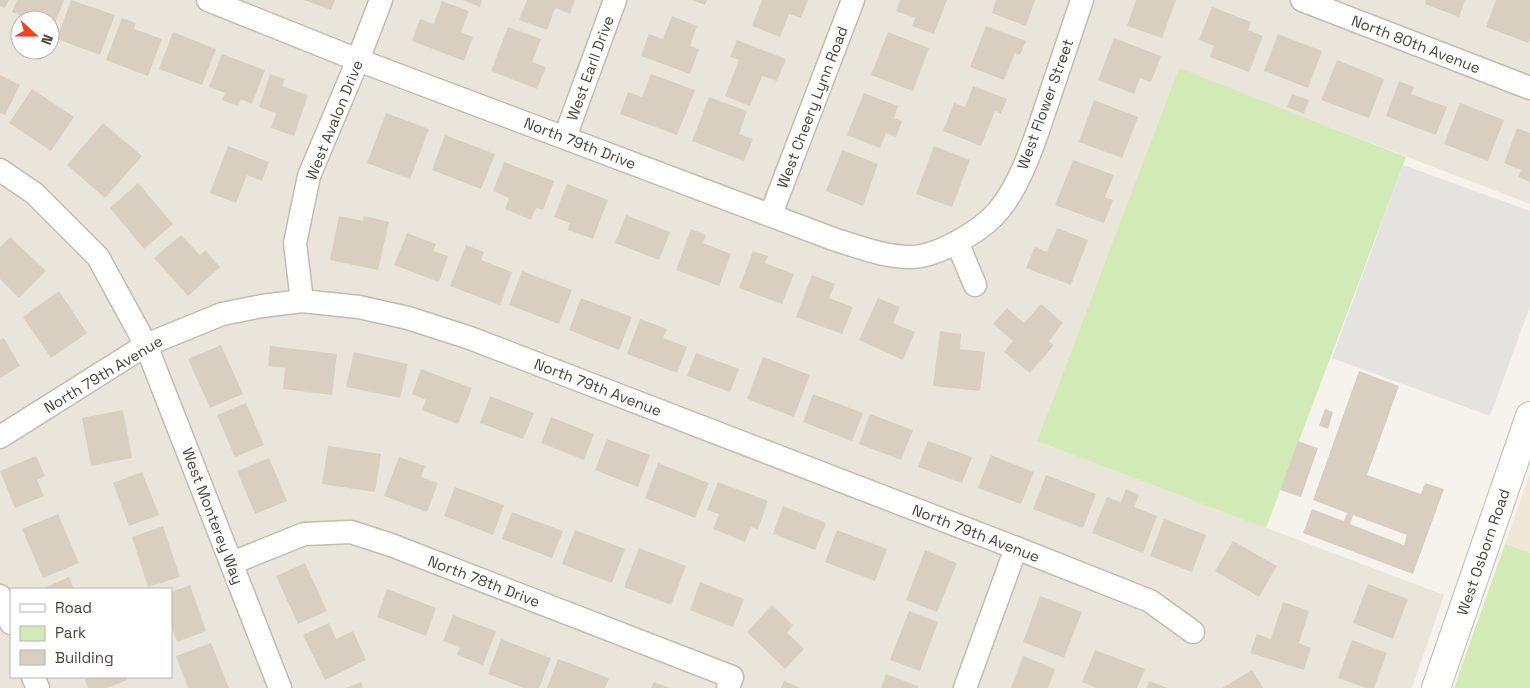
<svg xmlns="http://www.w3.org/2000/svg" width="1530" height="688" viewBox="0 0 1530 688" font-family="'Space Grotesk',sans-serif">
<rect width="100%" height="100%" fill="#f6f3ec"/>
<path fill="#eae5da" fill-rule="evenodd" d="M0,0H1530V204L1179,69L1037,441L1444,595L1412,688H0ZM20,20H50V50H20ZM11,589H171V677H11Z"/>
<path fill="#efe8d6" d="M1530,474V553L1505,544Z"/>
<path fill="#d2eab5" d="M1179,68L1406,157L1266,528L1037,441Z
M1505,544L1530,553V688H1454Z"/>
<path fill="#e5e3e0" d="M1403,165L1530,211V306L1490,416L1332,358Z"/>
<path fill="#d8cfc1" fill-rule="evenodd" d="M0,0H9L5,8L0,6Z
M17,0H64L50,36V20H28V19L12,12Z
M71,0L115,15L100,55L57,39Z
M304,0H335L331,10Z
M462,0H482L480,7Z
M527,0H575L570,14L555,8L547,30L519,20Z
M692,0H707L705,5Z
M762,0H808L801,18L789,14L780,37L752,26Z
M900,0H947L934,34L912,26L915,18L896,11Z
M996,0H1035L1026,26L992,13Z
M1136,0H1176L1162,38L1127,26Z
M1426,0H1465L1459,17L1425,4Z
M1496,0H1530V39L1528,43L1486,27Z
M442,1L469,11L461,32L473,37L464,61L412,41L420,19L434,24Z
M1212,7L1251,22L1248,30L1263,36L1249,72L1210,57L1214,46L1199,40Z
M672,16L697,26L690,46L699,49L690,74L641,56L649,34L663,39Z
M122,18L136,23L134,29L162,39L148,76L106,60Z
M986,26L1026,41L1020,55L1015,53L1004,80L970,67Z
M508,27L541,39L532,62L546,67L537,89L491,71Z
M173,32L216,49L202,85L159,69Z
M888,32L929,48L913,91L871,75Z
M1278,34L1322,51L1308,88L1264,71Z
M1114,38L1161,56L1151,82L1140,78L1134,94L1098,80Z
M737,40L786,59L777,81L762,76L750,106L725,96L739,60L730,57Z
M222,54L265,70L252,104L241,99L238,106L222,100L225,93L209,87Z
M1337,60L1384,79L1369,118L1321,100Z
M270,74L285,79L282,86L308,95L294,136L271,128L276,113L259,107Z
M651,74L695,90L677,135L620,114L628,92L642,97Z
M0,75L20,85L5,115L0,113Z
M1399,81L1414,87L1411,94L1447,107L1436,135L1386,116Z
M973,86L1007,99L1001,114L995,111L981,146L943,131L954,103L965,107Z
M32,89L74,117L51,151L9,123Z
M864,93L898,106L894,118L902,121L896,137L886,133L880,148L847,135Z
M1292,94L1309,100L1304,114L1287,107Z
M709,97L747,111L739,134L753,139L744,161L692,141Z
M1094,100L1138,117L1122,158L1079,142Z
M1460,103L1504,120L1488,161L1444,144Z
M386,113L429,129L410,179L367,163Z
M103,123L142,156L105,198L67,165Z
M1517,128L1530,133V182L1518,177L1521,170L1504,163Z
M445,135L495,154L481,189L432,170Z
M228,146L269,162L262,181L247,175L236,203L210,193Z
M934,146L970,160L952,207L916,194Z
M842,150L878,164L863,206L826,191Z
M1073,160L1114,175L1105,197L1113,200L1104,223L1055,205Z
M504,162L554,181L543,210L536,208L531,220L505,209L509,198L493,191Z
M138,183L173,224L144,249L110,208Z
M567,184L608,200L593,239L568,230L570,223L554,217Z
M626,215L670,232L659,260L615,243Z
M339,216L363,221L364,216L389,222L378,270L330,260Z
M1057,228L1088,240L1071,285L1026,268L1035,247L1047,252Z
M691,229L706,235L703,243L731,254L719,286L676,270Z
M407,233L436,244L433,251L448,256L439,282L394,265Z
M181,235L200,255L205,250L220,267L188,296L154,258Z
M10,237L46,271L19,298L0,279V247Z
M466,245L484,252L481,260L512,272L500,305L450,286Z
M753,251L768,256L765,263L794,274L782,304L739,288Z
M522,271L572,290L559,324L509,305Z
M812,275L835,284L829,298L853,307L842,334L796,317Z
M59,291L87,333L51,358L23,317Z
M581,298L632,317L619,350L569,330Z
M878,298L900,307L893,323L915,332L903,360L859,340Z
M1041,304L1063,323L1049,341L1054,345L1030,373L1004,352L1013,341L993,324L1007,308L1024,323Z
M640,319L667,329L663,338L687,347L677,373L627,354Z
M940,331L961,334L960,349L985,352L980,391L933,386Z
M4,338L20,366L0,378V340Z
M221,345L243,394L210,408L188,359Z
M270,346L337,354L332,395L283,389L285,368L268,366Z
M354,352L408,364L400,398L346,387Z
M696,353L739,369L730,392L687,376Z
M763,357L810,375L794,417L747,399Z
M421,369L472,388L458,424L422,410L426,400L412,394Z
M1359,371L1399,386L1367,475L1421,494L1425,483L1444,489L1413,574L1303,533L1312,509L1344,521L1347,513L1313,500ZM1353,515L1407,535L1404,545L1350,524Z
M813,394L863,413L852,441L803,422Z
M490,396L534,413L523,439L480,423Z
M246,403L264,445L235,457L217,415Z
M1325,409L1333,412L1328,429L1319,426Z
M123,410L132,458L91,466L82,418Z
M870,414L913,430L901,460L859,444Z
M551,417L594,434L584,460L541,443Z
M607,439L650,455L638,487L595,470Z
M928,441L972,457L962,483L918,467Z
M1298,441L1318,448L1301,497L1280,490Z
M328,446L381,454L375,492L322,484Z
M991,455L1034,472L1021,504L978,488Z
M36,456L45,476L37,480L44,496L15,508L0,471Z
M399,457L425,466L421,477L438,483L427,512L384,496Z
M269,458L287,501L255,514L237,471Z
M658,463L709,483L695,518L645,498Z
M142,472L159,515L129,526L113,483Z
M1046,475L1096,494L1083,528L1033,509Z
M718,482L768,501L758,529L751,527L745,542L713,529L719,514L707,510Z
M455,487L504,505L493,535L444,516Z
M1126,489L1139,495L1134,507L1157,516L1143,553L1092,533L1107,497L1121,502Z
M783,506L826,523L815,550L773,534Z
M512,512L563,531L552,558L502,539Z
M58,514L79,563L43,578L22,529Z
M1164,519L1206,535L1192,572L1150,556Z
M163,526L180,577L148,587L132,537Z
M575,530L625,549L612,583L562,564Z
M837,530L887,549L875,581L825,562Z
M1233,541L1277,566L1259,597L1215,571Z
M639,548L686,566L671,605L624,587Z
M925,550L957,563L937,612L906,600Z
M305,563L327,611L298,624L276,576Z
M69,577L74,589H44V588Z
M700,582L744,599L733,627L690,610Z
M1368,584L1408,599L1393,639L1353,623Z
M190,585L206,631L177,642L171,625V592Z
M387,589L436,608L426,636L377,617Z
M1040,596L1082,612L1064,658L1023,642Z
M1283,602L1309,611L1299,643L1311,648L1304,670L1250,653L1257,634L1271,639Z
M772,605L793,625L787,633L804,649L785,669L747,632Z
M909,611L938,622L920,671L890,660Z
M453,615L496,631L483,665L457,655L460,647L443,641Z
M329,623L336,639L353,631L366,660L325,680L303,635Z
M501,639L551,658L539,688H524L488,674Z
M1352,640L1387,653L1374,688H1366L1338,678Z
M211,643L229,688H188L176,656Z
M1095,650L1145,669L1137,688H1097L1082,682Z
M1023,656L1055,669L1048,688H1011Z
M558,659L609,678L605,688H547Z
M1252,670L1263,688H1222Z
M886,674L918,686V688H881Z
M84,677H125L127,680L107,688H88Z
M784,681L801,688H781Z
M1149,681L1168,688H1147Z
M361,682L363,688H346Z
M654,682L670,688H651Z"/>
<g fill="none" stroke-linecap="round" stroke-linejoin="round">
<g stroke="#c2bbae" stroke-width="25">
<path id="minor" d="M208,0L358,60L836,240C860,247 884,257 910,257C937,257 982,231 999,210C1021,184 1036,137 1047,104C1059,69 1070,35 1082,0
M1302,0L1530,88
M565,137L615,0
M0,170L34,193L98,257L146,345L280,688
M771,214L853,0
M957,242L975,285
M302,301L295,243L309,176L358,60L381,0
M0,437L146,345L222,314L262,306L302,301L359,307L408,318L470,338L1016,548L1150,601L1193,632
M232,563L304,534L351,532L391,545L732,677L728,688
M0,596L11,623
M33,677L38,688
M965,688L1016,548"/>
</g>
<g stroke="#c2bbae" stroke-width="30">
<path id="tertiary" d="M1436,688L1530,416"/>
</g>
<use href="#minor" stroke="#fff" stroke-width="22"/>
<use href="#tertiary" stroke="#fff" stroke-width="28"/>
</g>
<g text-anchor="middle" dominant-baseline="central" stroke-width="5" stroke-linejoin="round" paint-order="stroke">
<g font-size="15" fill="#4b4439" stroke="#fff">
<text transform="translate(1416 44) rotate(21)">North 80th Avenue</text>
<text transform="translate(590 68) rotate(-70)">West Earll Drive</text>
<text transform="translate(1045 104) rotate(-70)">West Flower Street</text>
<text transform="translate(812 107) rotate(-69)">West Cheery Lynn Road</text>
<text transform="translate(334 120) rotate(-68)">West Avalon Drive</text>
<text transform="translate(580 143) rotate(21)">North 79th Drive</text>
<text transform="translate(103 374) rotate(-31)">North 79th Avenue</text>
<text transform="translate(598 387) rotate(21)">North 79th Avenue</text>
<text transform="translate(213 516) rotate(69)">West Monterey Way</text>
<text transform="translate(976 533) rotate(21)">North 79th Avenue</text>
<text transform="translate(1483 552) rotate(-71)">West Osborn Road</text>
<text transform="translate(484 581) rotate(21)">North 78th Drive</text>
</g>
</g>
<rect x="10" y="588" width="162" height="90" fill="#ffffff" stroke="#b7b4b0"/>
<rect x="20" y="604" width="25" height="8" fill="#ffffff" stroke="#b7b4b0"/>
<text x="55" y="613" font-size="15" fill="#4b4439">Road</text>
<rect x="20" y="626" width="25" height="15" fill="#d2eab5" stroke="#b7b4b0"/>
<text x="55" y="638" font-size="15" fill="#4b4439">Park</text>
<rect x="20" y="650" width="25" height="15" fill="#d8cfc1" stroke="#b7b4b0"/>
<text x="55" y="663" font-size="15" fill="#4b4439">Building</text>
<g transform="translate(35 35) rotate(111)"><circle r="24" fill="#ffffff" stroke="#b7b4b0"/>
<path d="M0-4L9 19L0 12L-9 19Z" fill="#fc3f1d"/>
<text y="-8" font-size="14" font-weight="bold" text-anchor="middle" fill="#4b4439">N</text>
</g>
</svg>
